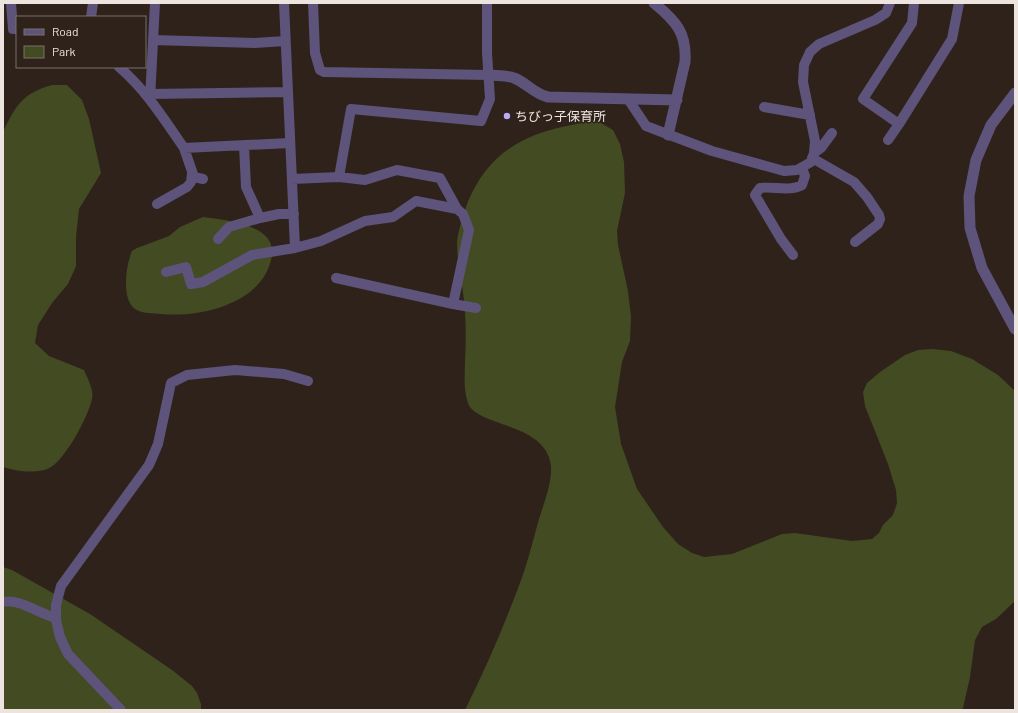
<svg xmlns="http://www.w3.org/2000/svg" width="1018" height="713" viewBox="0 0 1018 713" font-family="Barlow,'Noto Sans JP',sans-serif">
<rect width="100%" height="100%" fill="#2f221b"/>
<path fill="#434b22" d="M52,85H67L82,100L89,119L101,173L79,209L76,237V266L68,284L52,303L38,325L35,343L49,356L84,370C88,379 94,390 92,399C88,417 66,458 51,467C38,475 16,471 3,467V132C16,105 23,93 52,85Z
M590,122L601,123L613,130L620,144L624,162L625,193L617,231L618,245L628,291L631,317L630,341L622,362L615,407L621,444L637,489L663,527L678,544L692,553L704,557L732,554L782,534L795,533L852,541L872,539L879,533L883,525L893,515L897,503L896,490L888,464L865,406L863,392L867,383L880,372L905,355L918,350L932,349L951,351L972,359L998,375L1015,391V601L996,619L982,627L975,640L970,677L963,708L961,710H465C486,668 504,626 520,583C528,562 533,540 539,519C544,503 552,483 551,466C546,422 476,427 468,403C463,389 465,374 465,360C466,344 466,328 465,312C464,289 457,266 457,243C458,230 463,217 467,204C490,147 532,130 590,122Z
M203,217C225,220 276,224 272,255C265,303 202,318 161,314C153,313 142,314 135,309C121,299 126,265 132,251L137,248L169,236L180,227Z
M3,567L12,570L90,614L172,670L192,686L197,693L201,704V710H3Z"/>
<g fill="none" stroke-linecap="round" stroke-linejoin="round">
<path stroke="#5d537b" stroke-width="10" d="M11,3L13,29H17
M284,3L295,248
M313,3L315,53L320,70L324,72L488,75
M914,3L912,23L863,99L899,124L952,39L959,3
M91,17L93,3
M153,40L255,43L285,41
M119,67C146,90 164,119 184,148L290,143
M150,94L287,92
M150,99L155,3
M628,99L646,126L712,151L784,171L797,170L811,162L814,153L815,141L803,82L804,65L810,52L819,44L875,20L886,13L890,3
M764,107L810,115
M888,140L899,124
M244,145L246,187L260,218L279,214H294
M184,148L194,177L203,179
M814,153L821,148L832,133
M812,158L854,182L867,197L879,215L880,219L878,224L855,242
M339,177L365,180L397,170L440,178L457,209L463,214L469,230L453,304L476,308
M292,179L339,177L351,109L481,121L490,99L487,53V3
M157,204L187,187L191,182L192,173
M218,239L229,227L260,218
M793,255L781,239L755,195L760,188C774,186 789,192 802,185L805,176L802,168
M166,272L186,267L191,284L203,282L252,255L295,248L321,241L365,221L393,217L416,201L457,209
M336,278L453,304
M3,602C18,598 40,614 56,618
M121,710L68,654L60,637L56,620V605L61,586L149,465L158,444L171,383L187,375L235,370L284,374L308,381"/>
<path stroke="#5d537b" stroke-width="11" d="M654,3C676,21 687,33 685,62L668,135
M488,75C497,76 507,75 514,78C527,83 534,94 548,97L677,100
M1015,93L991,125L976,160L969,196L970,228L982,268L1015,329"/>
</g>
<circle fill="#baaaf7" stroke="#2f221b" stroke-width="1.5" cx="507" cy="116" r="4"/>
<g text-anchor="middle" dominant-baseline="central" stroke-width="3" stroke-linejoin="round" paint-order="stroke">
<g font-size="13" fill="#ede4e0" stroke="#2f221b" text-anchor="start">
<text x="515" y="116">ちびっ子保育所</text>
</g>
</g>
<rect width="1018" height="713" fill="none" stroke="#ede4e0" stroke-width="8"/>
<rect x="16" y="16" width="130" height="52" fill="#2f221b" stroke="#7b706a"/>
<rect x="24" y="29" width="20" height="6" fill="#5d537b" stroke="#7b706a"/>
<text x="52" y="36" font-size="12" fill="#ede4e0">Road</text>
<rect x="24" y="46" width="20" height="12" fill="#434b22" stroke="#7b706a"/>
<text x="52" y="56" font-size="12" fill="#ede4e0">Park</text>
</svg>
